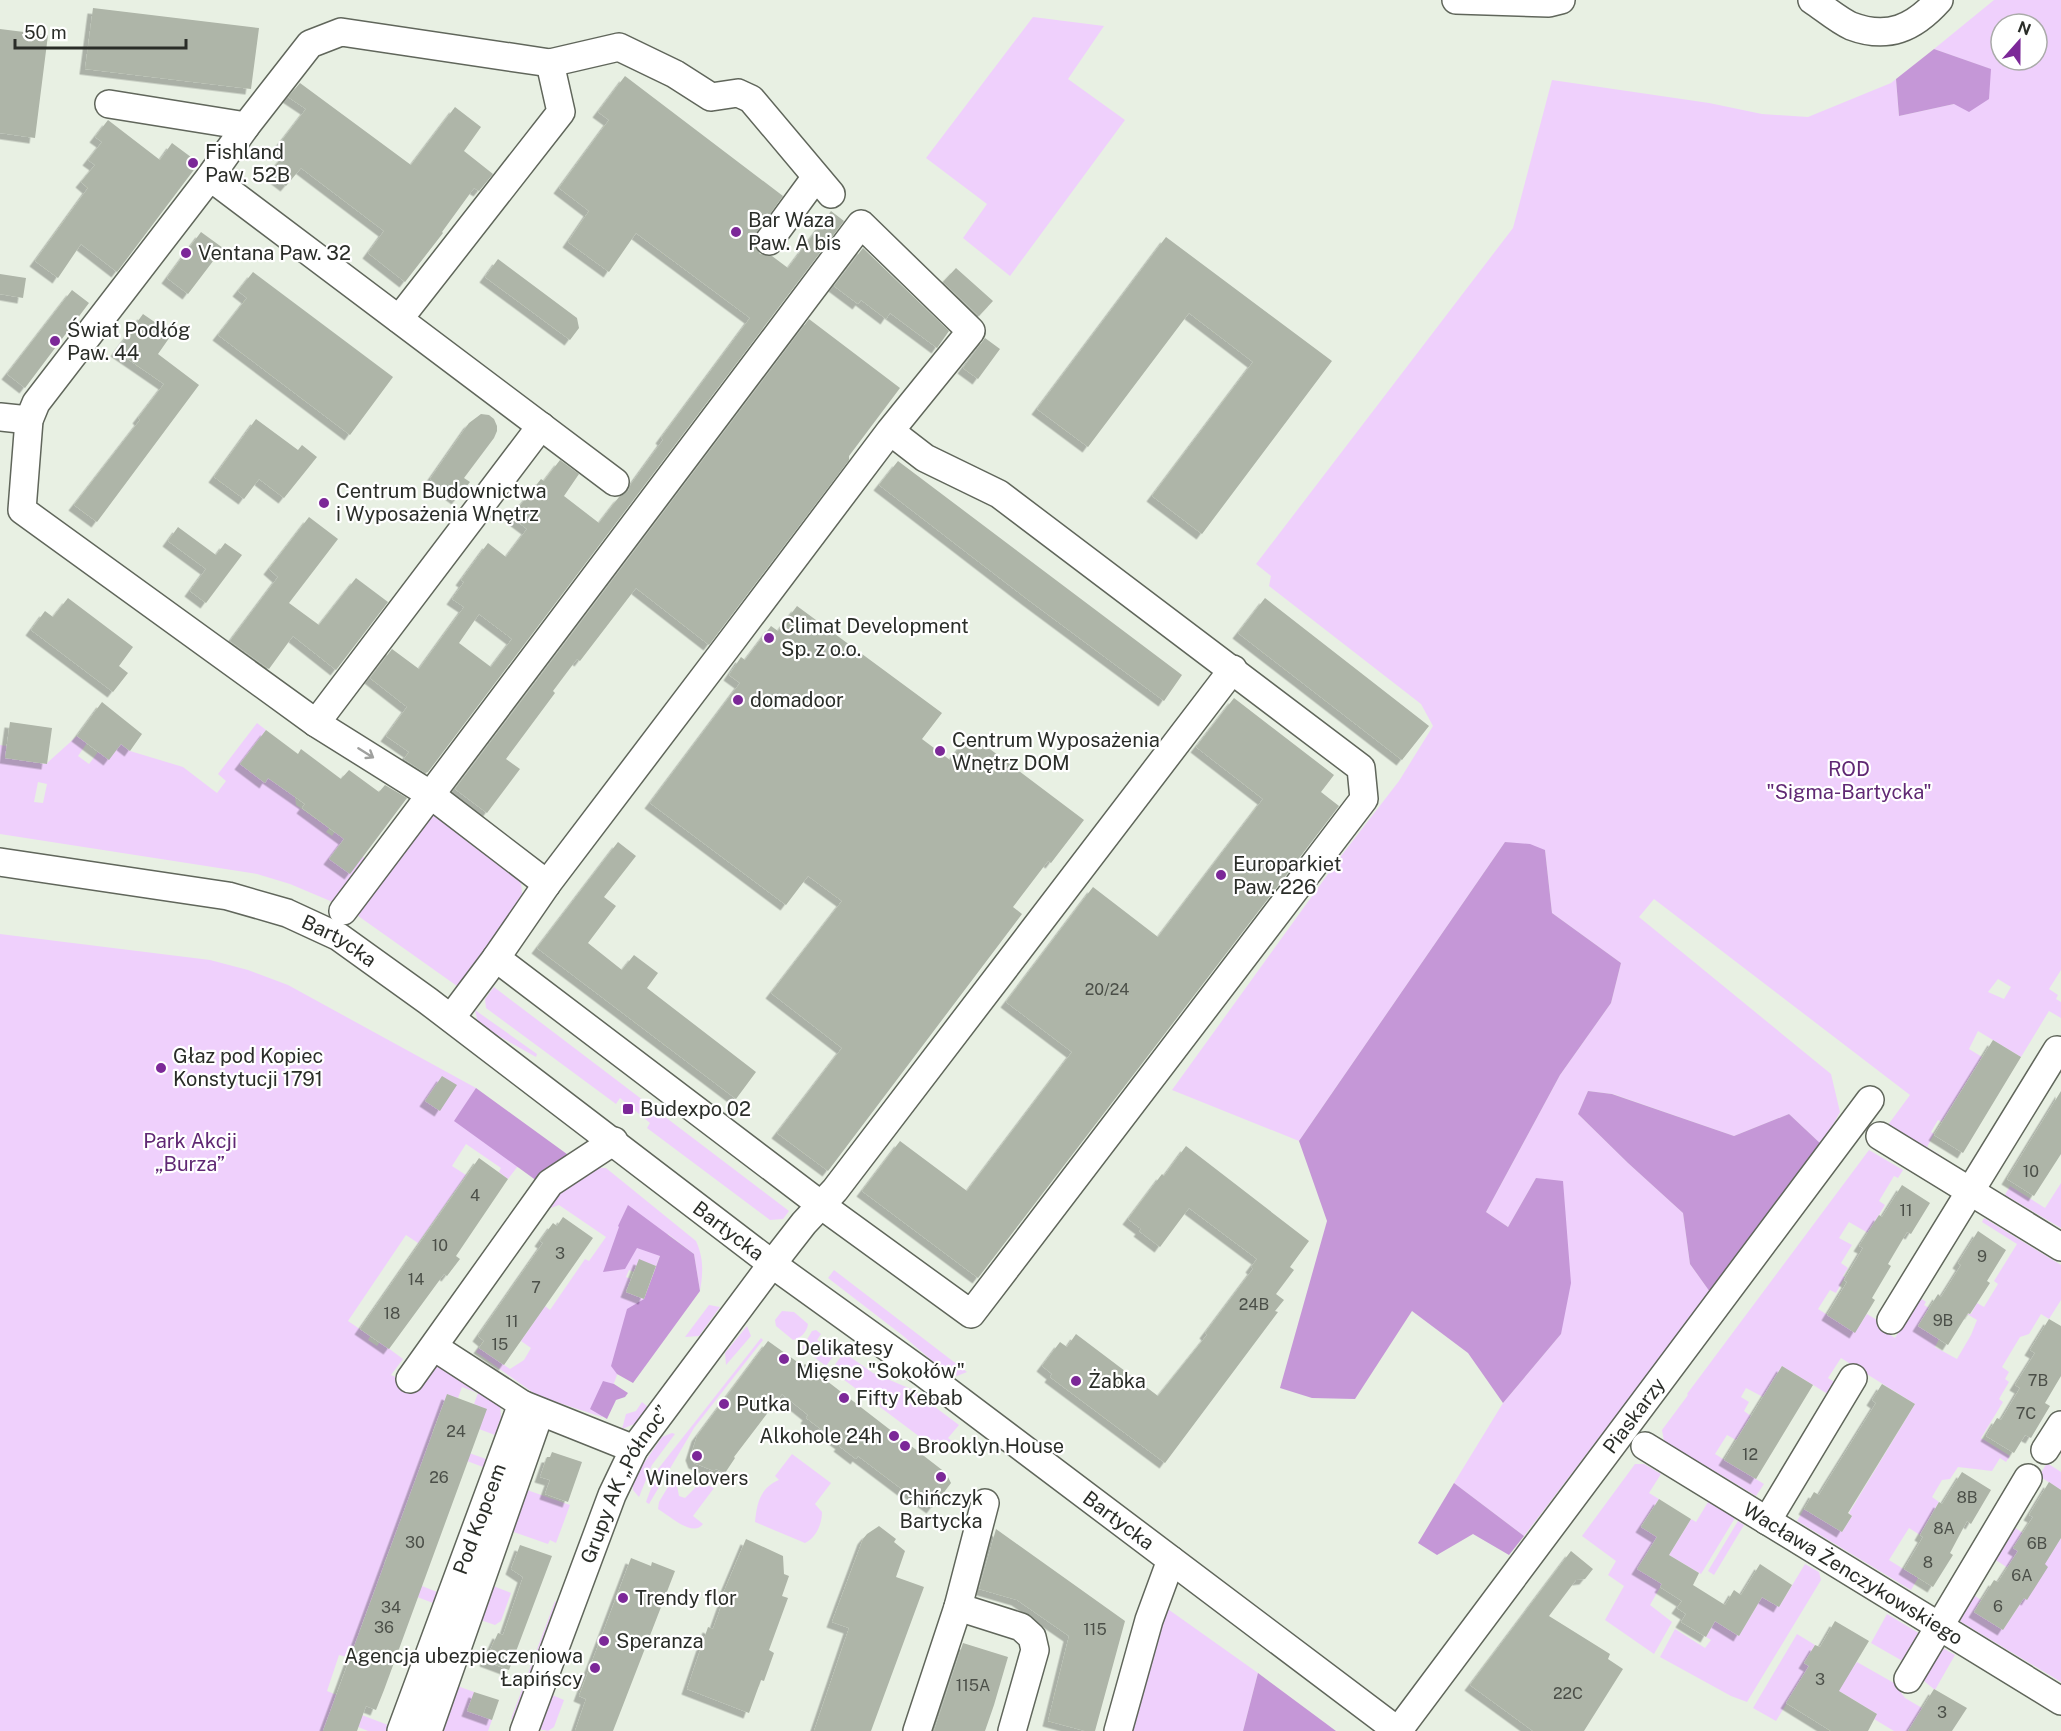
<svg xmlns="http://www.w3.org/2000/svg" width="2061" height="1731" viewBox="0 0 2061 1731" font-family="'Public Sans',sans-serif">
<defs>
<filter id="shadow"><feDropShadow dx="-5.5" dy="5.5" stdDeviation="0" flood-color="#0004"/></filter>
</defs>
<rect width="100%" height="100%" fill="#e8f0e3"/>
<path fill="#efd0fc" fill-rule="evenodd" d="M1994,0H2061V970L2049,989L2058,995L2056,999L2061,1002V1018L2049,1011L2021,1057L1978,1031L1969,1049L1982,1057L1942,1122L1938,1120L1931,1132L1934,1134L1927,1147L1940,1155L1936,1161L1885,1129L1910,1095L1654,899L1639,917L1831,1074L1840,1112L1822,1145L1789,1114L1734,1136L1613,1094L1588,1091L1578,1114L1628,1163L1683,1213L1690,1264L1710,1292L1524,1536L1454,1483L1503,1403L1561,1334L1536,1178L1508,1227L1486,1212L1560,1075L1611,1003L1621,963L1552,913L1545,850L1505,842L1299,1141L1172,1090L1341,856L1399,781L1433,726L1421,704L1269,586L1271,576L1256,564L1513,228L1552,80L1709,103L1762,114L1808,117L1891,83L1896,79L1899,116L1954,104L1990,69L1934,49ZM2001,24H2037V60H2001ZM1998,979L2011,987L2004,999L1988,992Z
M1033,17L1104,26L1068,79L1125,120L1010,276L963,238L987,204L926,158Z
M257,723L266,730L240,764L265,782L268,778L295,797L296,805L329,828L326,832L332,836L369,785L378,793L329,859L363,857L367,860L335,903L290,884L257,874L0,834V745L7,746L5,758L46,764L77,736L87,743L78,756L89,764L98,752L109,759L121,744L130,751L183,767L217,793L226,781L218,774ZM38,782L47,784L43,803L34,802Z
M432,809C451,823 511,862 520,880C522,886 522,893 522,899L463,981L457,986L354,913Z
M0,934L210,960L248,970L288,985L476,1088L455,1121L518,1166L508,1179L499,1172L501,1168L466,1144L452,1166L466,1175L418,1243L406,1235L348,1321L370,1336L368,1340L377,1346L380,1342L403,1359L391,1375L398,1378L435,1360L500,1404L501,1417L495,1435L479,1429L486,1409L474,1404L478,1393L462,1387L458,1398L447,1395L432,1433L445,1438L444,1444L486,1459L483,1467L467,1461L400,1525L384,1563L394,1568L392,1574L437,1592L433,1603L391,1587L388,1595L375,1590L360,1630L377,1636L350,1658L339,1655L327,1691L349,1700L346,1709L388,1725L386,1731H368L346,1722L323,1731H0Z
M494,987L789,1211L783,1219L770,1220L647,1128L650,1123L620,1098L616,1104L486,1008L485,999Z
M475,1010L537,1054L536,1057L481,1026L477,1019Z
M1869,1150L1903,1170L1898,1178L1894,1176L1879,1201L1885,1205L1868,1233L1849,1222L1839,1238L1852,1245L1841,1263L1848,1268L1843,1276L1845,1277L1836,1293L1830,1290L1818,1309L1855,1332L1867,1314L1882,1323L1879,1328L1895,1338L1900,1330L1898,1321L1920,1298L1926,1302L1924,1305L1929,1308L1918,1326L1939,1339L1935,1347L1957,1359L1971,1335L1977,1320L1967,1314H1971L1977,1303L1984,1307L1998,1284L1994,1281L2017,1244L1982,1222L1984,1218L2061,1265V1300L2049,1319L2041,1314L2029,1334L2020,1337L2002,1367L2009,1372L2005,1379L2009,1382L1999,1399L2003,1402L1981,1438L2010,1456L2006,1462L2000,1458L1992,1471L1958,1467L1950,1479L1942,1480L1932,1497L1939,1502L1920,1535L1909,1528L1889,1560L1918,1578L1911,1590L1797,1521L1804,1509L1842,1532L1852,1516L1849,1513L1915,1404L1841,1358L1828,1378L1839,1385L1831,1396L1782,1366L1763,1397L1746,1388L1741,1397L1749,1402L1744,1411L1751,1416L1736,1440L1727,1435L1715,1454L1764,1484L1756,1496L1664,1441L1662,1430L1688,1395L1687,1394Z
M599,1168H606L696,1241C704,1259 703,1273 700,1291L694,1254L668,1234L656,1266L639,1260L634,1272L629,1270L626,1277L631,1279L626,1292L644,1299L602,1417L538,1396L476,1352L479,1348L510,1369L524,1360L531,1348L521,1341L545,1306L550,1310L585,1259L589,1261L606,1237L559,1205L551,1208L546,1207L558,1195Z
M2061,1183V1228L2005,1195L2010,1186L2045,1208Z
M834,1270L967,1372L957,1376L943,1370L902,1335L828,1278Z
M709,1305L720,1307L699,1336L685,1337Z
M782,1311L794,1312L808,1324C807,1332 801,1338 793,1340L776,1326L775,1320Z
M747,1326L751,1336L726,1365L725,1353Z
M816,1330L821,1334L817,1340L835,1354L826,1366L802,1348L812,1331Z
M761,1338L763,1340L694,1428L649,1504L646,1502L658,1469Z
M846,1354L873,1373L911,1389L959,1425L948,1438L953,1442L949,1447L942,1450L932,1446L876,1404L880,1398L868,1388L863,1394L831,1370L842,1355Z
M642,1402L648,1407L637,1423L622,1429L626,1414L636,1411Z
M672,1433L675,1434L652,1465L639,1497L633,1490V1479L662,1437Z
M792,1454L831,1483L815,1504L822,1512C822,1524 816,1538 805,1543L755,1522C757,1503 760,1488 779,1480L775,1476Z
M2047,1463L2061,1472V1490L2039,1476Z
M1635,1464H1644L1661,1474L1649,1493L1659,1499L1641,1526L1657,1537L1638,1569L1662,1584L1650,1605L1672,1622L1654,1654L1605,1620L1624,1586L1608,1575L1616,1561L1582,1536Z
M675,1475L679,1496L685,1498L701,1482L714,1488L693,1516L703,1524C693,1538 670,1516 658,1509L659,1502Z
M527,1490L570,1505L556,1543L550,1540L548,1544L508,1530Z
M1708,1502L1735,1518L1701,1574L1669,1555L1691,1519L1696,1522Z
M1738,1521L1744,1525L1714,1575L1708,1571Z
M2009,1524L2023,1533L2014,1548L2018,1551L2008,1568L1991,1557Z
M2061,1538V1682L1961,1622L1957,1611L1969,1592L1981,1600L1974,1612L2003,1630L2024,1598L2027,1600L2043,1566Z
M1805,1564L1819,1572L1821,1580L1747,1702L1731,1696L1660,1657L1675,1629L1705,1648L1711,1640L1706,1637L1715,1621L1739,1636L1762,1597L1779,1607Z
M488,1584L511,1593L501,1621L495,1625L475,1618Z
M555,1601L558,1605L516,1721L511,1719Z
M1165,1607L1258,1673L1243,1731H1132Z
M1887,1614L1922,1635L1906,1663L1871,1643Z
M1797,1634L1815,1645L1804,1663L1809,1666L1776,1721L1753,1708Z
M1936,1644L1955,1655L1935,1690L1918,1676Z
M1857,1662L1894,1683L1905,1698L1922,1708L1915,1731H1894L1874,1719L1877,1714L1834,1688L1847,1666L1852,1669Z
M452,1684L474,1692L492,1720L488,1731H435Z
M552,1695L564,1700L554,1727L548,1731L535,1728Z"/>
<path fill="#c597d7" d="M1934,49L1991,69L1989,99L1969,112L1954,104L1899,116L1896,79Z
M1505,842L1530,844L1545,850L1552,913L1621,963L1611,1003L1560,1075L1486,1212L1508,1227L1536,1178L1563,1181L1571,1283L1561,1334L1503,1403L1468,1353L1412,1311L1355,1399L1312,1398L1280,1388L1327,1221L1299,1141Z
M476,1088L571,1157L537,1181L454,1121Z
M1588,1091L1612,1094L1734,1136L1789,1114L1822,1145L1710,1292L1690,1264L1683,1213L1628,1163L1578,1114Z
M628,1205L694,1254L700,1291L633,1383L617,1374L611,1366L627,1309L644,1299L660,1256L637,1248L625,1269L603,1272L619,1227L618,1226Z
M603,1381L614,1384L628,1393L625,1397L616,1400L607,1419L590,1409Z
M1454,1483L1524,1536L1509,1555L1473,1534L1437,1555L1418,1543Z
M1258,1673L1336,1731H1243Z"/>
<path fill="#aeb5a8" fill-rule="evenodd" filter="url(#shadow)" d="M93,8L259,28L251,89L85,69Z
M0,29L48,35L35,138L0,133Z
M625,76L783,196L751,240L760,254L772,256L788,268L831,211L844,221L428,772L425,773L404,759L409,752L386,736L407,707L370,678L392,649L419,669L464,607L452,599L464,582L461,580L488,543L506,557L527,529L511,517L541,479L544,481L560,460L579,474L564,496L599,523L619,497L628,491L631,484L663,440L661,438L750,318L636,233L609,272L568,242L589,211L559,188L609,120L598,112ZM479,614L512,639L491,667L459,643Z
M300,83L411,165L455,107L481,127L464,151L493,174L479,191L474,188L442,232L443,233L405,282L368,253L384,231L301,168L286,186L269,173L284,155L276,148L306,109L288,97Z
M108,120L160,160L172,143L199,163L117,272L81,244L58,278L35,261L88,188L81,182L95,165L88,160L102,142L95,137Z
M201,232L223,248L188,294L167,278Z
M1166,237L1332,361L1202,534L1152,496L1253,362L1189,313L1088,447L1037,409Z
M863,248L949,331L937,348L890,313L886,319L861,300L858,304L834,286Z
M498,259L577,318L579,328L570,340L485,277Z
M956,268L993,301L979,316L943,282Z
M253,272L393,377L350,435L218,335L247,298L238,291Z
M0,274L26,278L23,298L0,294Z
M72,290L89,303L25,388L7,374Z
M143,314L172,334L158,354L199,385L97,522L74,505L140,420L138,418L164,384L116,351Z
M809,319L900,388L849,456V460L709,645L636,588L580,661L577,659L553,691L555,693L506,759L520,769L487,813L455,789Z
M985,338L1000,349L978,379L963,368Z
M481,414L489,415L494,419L497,426V431L494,438L464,478L470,482L457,499L430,479L469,423Z
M256,419L298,450L302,445L317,457L284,498L259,479L244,499L214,477Z
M898,461L1182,675L1164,701L1027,599L879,485Z
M309,517L338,539L289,603L319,625L356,578L388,602L336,670L293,636L269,669L230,641L278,577L269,569Z
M178,527L216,555L225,543L242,555L206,603L190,591L206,569L168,541Z
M68,598L133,647L119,666L128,673L113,692L31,630L45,611L53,617Z
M1265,598L1429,726L1402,760L1238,633Z
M797,606L942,713L922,739L950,760L970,734L1084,820L1051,863L1048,861L1013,907L1022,914L828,1171L777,1133L842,1048L771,993L842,901L808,876L786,905L650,803L740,683L729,675L741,657L745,660L771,626L778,631Z
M1234,698L1334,775L1321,792L1339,806L978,1278L862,1191L900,1141L967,1191L1072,1052L1006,1002L1093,887L1158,937L1263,799L1196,747Z
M102,702L142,734L130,751L121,744L109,760L77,736Z
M10,722L52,728L47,764L5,758Z
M266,730L298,754L301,749L341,779L349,770L379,792L385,785L407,798L350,874L329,859L344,839L302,808L305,804L268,778L265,783L240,764Z
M618,842L636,856L604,897L616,906L588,943L622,970L634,955L658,973L647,988L756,1072L736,1099L537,948Z
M1993,1040L2021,1057L1963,1153L1934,1135Z
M442,1076L457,1085L440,1111L425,1101Z
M2061,1091V1154L2034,1196L2007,1179Z
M1186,1146L1309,1241L1290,1267L1294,1270L1276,1294L1284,1300L1275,1311L1278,1312L1165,1463L1050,1377L1052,1374L1042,1366L1060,1342L1067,1347L1076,1334L1158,1396L1207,1335L1205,1333L1253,1269L1251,1267L1257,1259L1189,1208L1160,1247L1139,1231L1141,1229L1128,1219L1162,1174L1164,1176Z
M479,1158L508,1179L456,1256L460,1259L447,1276L444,1274L389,1349L360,1329Z
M1902,1185L1930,1203L1911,1234L1907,1232L1888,1264L1891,1266L1872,1298L1875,1300L1855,1333L1827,1315L1847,1282L1844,1280L1863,1248L1859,1246L1879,1215L1882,1217Z
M563,1217L593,1238L504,1365L479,1348L484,1341L478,1336L543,1243L540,1241L553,1223L557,1226Z
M1978,1231L2006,1250L1987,1281L1990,1283L1970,1314L1968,1313L1948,1345L1918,1326L1938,1294L1941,1297L1961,1265L1958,1263Z
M639,1259L656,1266L644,1299L626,1292Z
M2049,1319L2061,1326V1376L2045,1403L2050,1406L2031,1438L2025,1435L2014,1453L1986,1436L1997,1418L2001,1420L2020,1388L2015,1385L2035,1353L2030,1350Z
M768,1341L803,1366L805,1364L946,1473L951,1483L932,1508L904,1488L903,1490L858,1456L856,1459L839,1446L841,1444L806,1418L808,1415L782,1394L734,1457L735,1458L725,1473L716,1469L714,1471L694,1463L691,1455L697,1436Z
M1782,1366L1813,1385L1756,1479L1724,1460Z
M1882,1384L1915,1404L1848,1513L1852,1516L1842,1532L1804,1509L1814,1492L1819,1495L1828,1480L1876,1403L1872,1400Z
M447,1394L487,1409L384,1690L376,1710L366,1706L357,1731H323Z
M552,1452L582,1462L568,1502L545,1494L550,1480L540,1477L547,1457H550Z
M1962,1472L1991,1490L1971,1524L1967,1521L1950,1553L1953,1555L1933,1587L1904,1569L1923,1537L1920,1535L1939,1502L1942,1504Z
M2049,1482L2061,1490V1538L2045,1564L2048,1567L2027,1600L2024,1598L2003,1630L1974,1612L1994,1580L1998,1582L2018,1551L2013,1548L2033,1517L2029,1515Z
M1659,1499L1691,1519L1669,1555L1699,1573L1693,1585L1725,1605L1734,1590L1741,1595L1760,1564L1792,1585L1779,1607L1762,1597L1739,1636L1715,1621L1706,1637L1681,1622L1686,1614L1677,1608L1682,1601L1660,1587L1662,1584L1637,1569L1657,1537L1641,1527Z
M879,1526L896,1539L894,1542L905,1551L896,1577L924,1587L871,1731H814L849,1628L832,1622L863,1539L867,1534Z
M996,1529L1125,1621L1095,1731H1085L1048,1721L1069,1636L1017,1600L979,1589Z
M746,1539L783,1556L784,1574L789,1576L782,1596L788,1598L769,1650L774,1653L764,1681L761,1680L749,1713L687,1689L708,1627L713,1629L724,1598L722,1596Z
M520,1545L552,1556L509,1670L485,1661L498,1633L503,1635L523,1577L511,1569Z
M1571,1551L1593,1569L1585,1579L1576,1580L1549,1616L1610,1654L1608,1659L1623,1669L1584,1731H1533L1470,1685Z
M631,1558L651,1566L652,1562L675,1571L613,1731H575L586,1699L579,1696Z
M1835,1621L1869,1641L1839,1691L1877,1714L1868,1731H1831L1786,1703L1809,1666L1804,1663L1815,1645L1820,1647Z
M963,1643L1008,1657L994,1705L985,1731H934Z
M1934,1689L1967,1708L1952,1731H1908Z
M474,1692L499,1700L492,1720L467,1711Z"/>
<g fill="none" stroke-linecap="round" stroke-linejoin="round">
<g stroke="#60665b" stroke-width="30">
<g id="minor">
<path d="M1456,0L1549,3L1561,0"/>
<path d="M1812,0C1824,8 1838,20 1851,26C1888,40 1914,28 1939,0"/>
<path d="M109,104L246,126L310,44L341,32L550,63L619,47L675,74L711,97L738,93L751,99L831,194"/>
<path d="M210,177L246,126"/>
<path d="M769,241L816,177"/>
<path d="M399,319L561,112L550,63"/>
<path d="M0,417L29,420"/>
<path d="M316,723L541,426"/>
<path id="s1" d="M0,862L228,896L287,913L339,937L428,1001L772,1264L922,1372L1398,1731"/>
<path d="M547,884L431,795L316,723L22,510L29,420L36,403L210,177L615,482"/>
<path d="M343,911L861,224L971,331L890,431L733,639L547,884L496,958L821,1205L971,1314L1364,799L1361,768L999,494L925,458L890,431"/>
<path d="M451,1018L496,958"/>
<path d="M1880,1136L2061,1247"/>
<path d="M1891,1320L2057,1050"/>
<path d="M410,1379L550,1183L614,1141"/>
<path d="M524,1405L634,1449"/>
<path id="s2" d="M1645,1446L2061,1701"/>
<path d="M2045,1450L2061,1425"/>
<path d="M1767,1521L1853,1378"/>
<path d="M958,1607L1021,1627L1032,1637L1035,1650L1012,1731"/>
<path d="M1908,1679L2028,1478"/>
<path id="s3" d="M401,1731L522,1404L434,1347"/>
<path d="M428,1731L540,1412"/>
<path id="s4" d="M524,1731L612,1495L634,1449L772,1264L804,1223L835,1190L1233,669"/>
<path d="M917,1731L958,1607L985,1503"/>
<path d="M1118,1731L1149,1620L1171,1560"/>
<path id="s5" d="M1398,1731L1870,1100"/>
</g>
</g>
<use href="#minor" stroke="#fff" stroke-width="27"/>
</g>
<defs><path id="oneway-shaft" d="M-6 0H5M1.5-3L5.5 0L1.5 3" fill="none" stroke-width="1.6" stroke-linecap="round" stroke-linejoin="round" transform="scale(1.5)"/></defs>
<use stroke="#9fa09e" href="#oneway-shaft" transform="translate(366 753) rotate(32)"/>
<g fill="#7c2898" stroke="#fff" stroke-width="2">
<circle cx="193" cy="163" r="6"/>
<circle cx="736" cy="232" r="6"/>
<circle cx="186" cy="253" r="6"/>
<circle cx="55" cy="341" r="6"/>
<circle cx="324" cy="503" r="6"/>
<circle cx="769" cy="638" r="6"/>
<circle cx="738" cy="700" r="6"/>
<circle cx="940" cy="751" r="6"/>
<circle cx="1221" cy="875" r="6"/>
<circle cx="161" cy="1068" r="6"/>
<rect x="622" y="1103" width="12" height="12" rx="3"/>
<circle cx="784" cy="1359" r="6"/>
<circle cx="1076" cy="1381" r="6"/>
<circle cx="844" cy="1398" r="6"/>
<circle cx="724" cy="1404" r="6"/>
<circle cx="894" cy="1436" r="6"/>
<circle cx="905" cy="1446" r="6"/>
<circle cx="697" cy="1456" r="6"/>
<circle cx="941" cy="1477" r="6"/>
<circle cx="623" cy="1598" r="6"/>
<circle cx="604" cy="1641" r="6"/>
<circle cx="595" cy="1668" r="6"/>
</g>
<g text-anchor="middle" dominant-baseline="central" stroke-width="4.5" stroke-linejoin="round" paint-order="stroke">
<g font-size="16" fill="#4b4f48">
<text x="1107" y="989">20/24</text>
<text x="2031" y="1171">10</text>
<text x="475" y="1195">4</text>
<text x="1906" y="1210">11</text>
<text x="440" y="1245">10</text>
<text x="560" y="1253">3</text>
<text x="1982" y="1256">9</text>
<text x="416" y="1279">14</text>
<text x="536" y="1287">7</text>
<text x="1254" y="1304">24B</text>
<text x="392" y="1313">18</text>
<text x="1943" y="1320">9B</text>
<text x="512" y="1321">11</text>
<text x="500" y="1344">15</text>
<text x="2038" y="1380">7B</text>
<text x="2026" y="1413">7C</text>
<text x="456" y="1431">24</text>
<text x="1750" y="1454">12</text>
<text x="439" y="1477">26</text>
<text x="1967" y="1497">8B</text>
<text x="1944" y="1528">8A</text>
<text x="415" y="1542">30</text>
<text x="2037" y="1543">6B</text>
<text x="1928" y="1562">8</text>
<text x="2022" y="1575">6A</text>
<text x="1998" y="1606">6</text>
<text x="391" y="1607">34</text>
<text x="384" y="1627">36</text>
<text x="1095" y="1629">115</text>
<text x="1820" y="1679">3</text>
<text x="973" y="1685">115A</text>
<text x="1568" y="1693">22C</text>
<text x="1942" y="1712">3</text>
</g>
<g font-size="20" fill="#2a2d28" stroke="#fff" text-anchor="start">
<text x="205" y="152">Fishland<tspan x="205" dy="23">Paw. 52B</tspan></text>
<text x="748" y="220">Bar Waza<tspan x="748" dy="23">Paw. A bis</tspan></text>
<text x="198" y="253">Ventana Paw. 32</text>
<text x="67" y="330">Świat Podłóg<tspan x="67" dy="23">Paw. 44</tspan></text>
<text x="336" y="491">Centrum Budownictwa<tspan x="336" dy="23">i Wyposażenia Wnętrz</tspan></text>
<text x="781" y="626">Climat Development<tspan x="781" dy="23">Sp. z o.o.</tspan></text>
<text x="750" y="700">domadoor</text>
<text x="952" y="740">Centrum Wyposażenia<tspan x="952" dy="23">Wnętrz DOM</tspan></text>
<text x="1233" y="864">Europarkiet<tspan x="1233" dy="23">Paw. 226</tspan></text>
<text x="173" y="1056">Głaz pod Kopiec<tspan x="173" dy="23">Konstytucji 1791</tspan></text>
<text x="640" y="1109">Budexpo 02</text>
<text x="796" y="1348">Delikatesy<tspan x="796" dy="23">Mięsne "Sokołów"</tspan></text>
<text x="1088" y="1381">Żabka</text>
<text x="856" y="1398">Fifty Kebab</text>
<text x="736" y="1404">Putka</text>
<text x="882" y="1436" text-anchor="end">Alkohole 24h</text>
<text x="917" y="1446">Brooklyn House</text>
<text x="697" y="1478" text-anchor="middle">Winelovers</text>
<text x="941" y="1498" text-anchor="middle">Chińczyk<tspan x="941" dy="23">Bartycka</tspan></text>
<text x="635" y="1598">Trendy flor</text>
<text x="616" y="1641">Speranza</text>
<text x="583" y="1656" text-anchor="end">Agencja ubezpieczeniowa<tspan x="583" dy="23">Łapińscy</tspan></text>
</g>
<g font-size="20" fill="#602874" stroke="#fff">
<text x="1849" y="769">ROD<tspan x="1849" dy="23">"Sigma-Bartycka"</tspan></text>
<text x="190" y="1141">Park Akcji<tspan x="190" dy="23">„Burza”</tspan></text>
</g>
<g font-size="20" fill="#2a2d28" stroke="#fff">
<text stroke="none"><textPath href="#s1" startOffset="351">Bartycka</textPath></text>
<text stroke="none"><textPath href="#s1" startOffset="837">Bartycka</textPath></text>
<text stroke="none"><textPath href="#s5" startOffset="394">Piaskarzy</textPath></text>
<text stroke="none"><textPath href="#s4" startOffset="267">Grupy AK „Północ”</textPath></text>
<text stroke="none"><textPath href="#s3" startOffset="226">Pod Kopcem</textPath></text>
<text stroke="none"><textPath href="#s1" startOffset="1323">Bartycka</textPath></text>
<text stroke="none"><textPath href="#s2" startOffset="244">Wacława Żenczykowskiego</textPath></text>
</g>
</g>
<g transform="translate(2019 42) rotate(21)"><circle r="28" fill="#ffffff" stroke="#aaaba9" stroke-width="1.5"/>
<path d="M0-4.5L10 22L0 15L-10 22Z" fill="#7c2898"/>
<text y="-9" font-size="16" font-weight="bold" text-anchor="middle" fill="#2a2d28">N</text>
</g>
<path d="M15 39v9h171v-9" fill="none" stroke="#2a2d28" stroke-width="3"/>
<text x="24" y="39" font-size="18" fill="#2a2d28" stroke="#ffffff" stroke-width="4.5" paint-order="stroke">50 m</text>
</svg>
